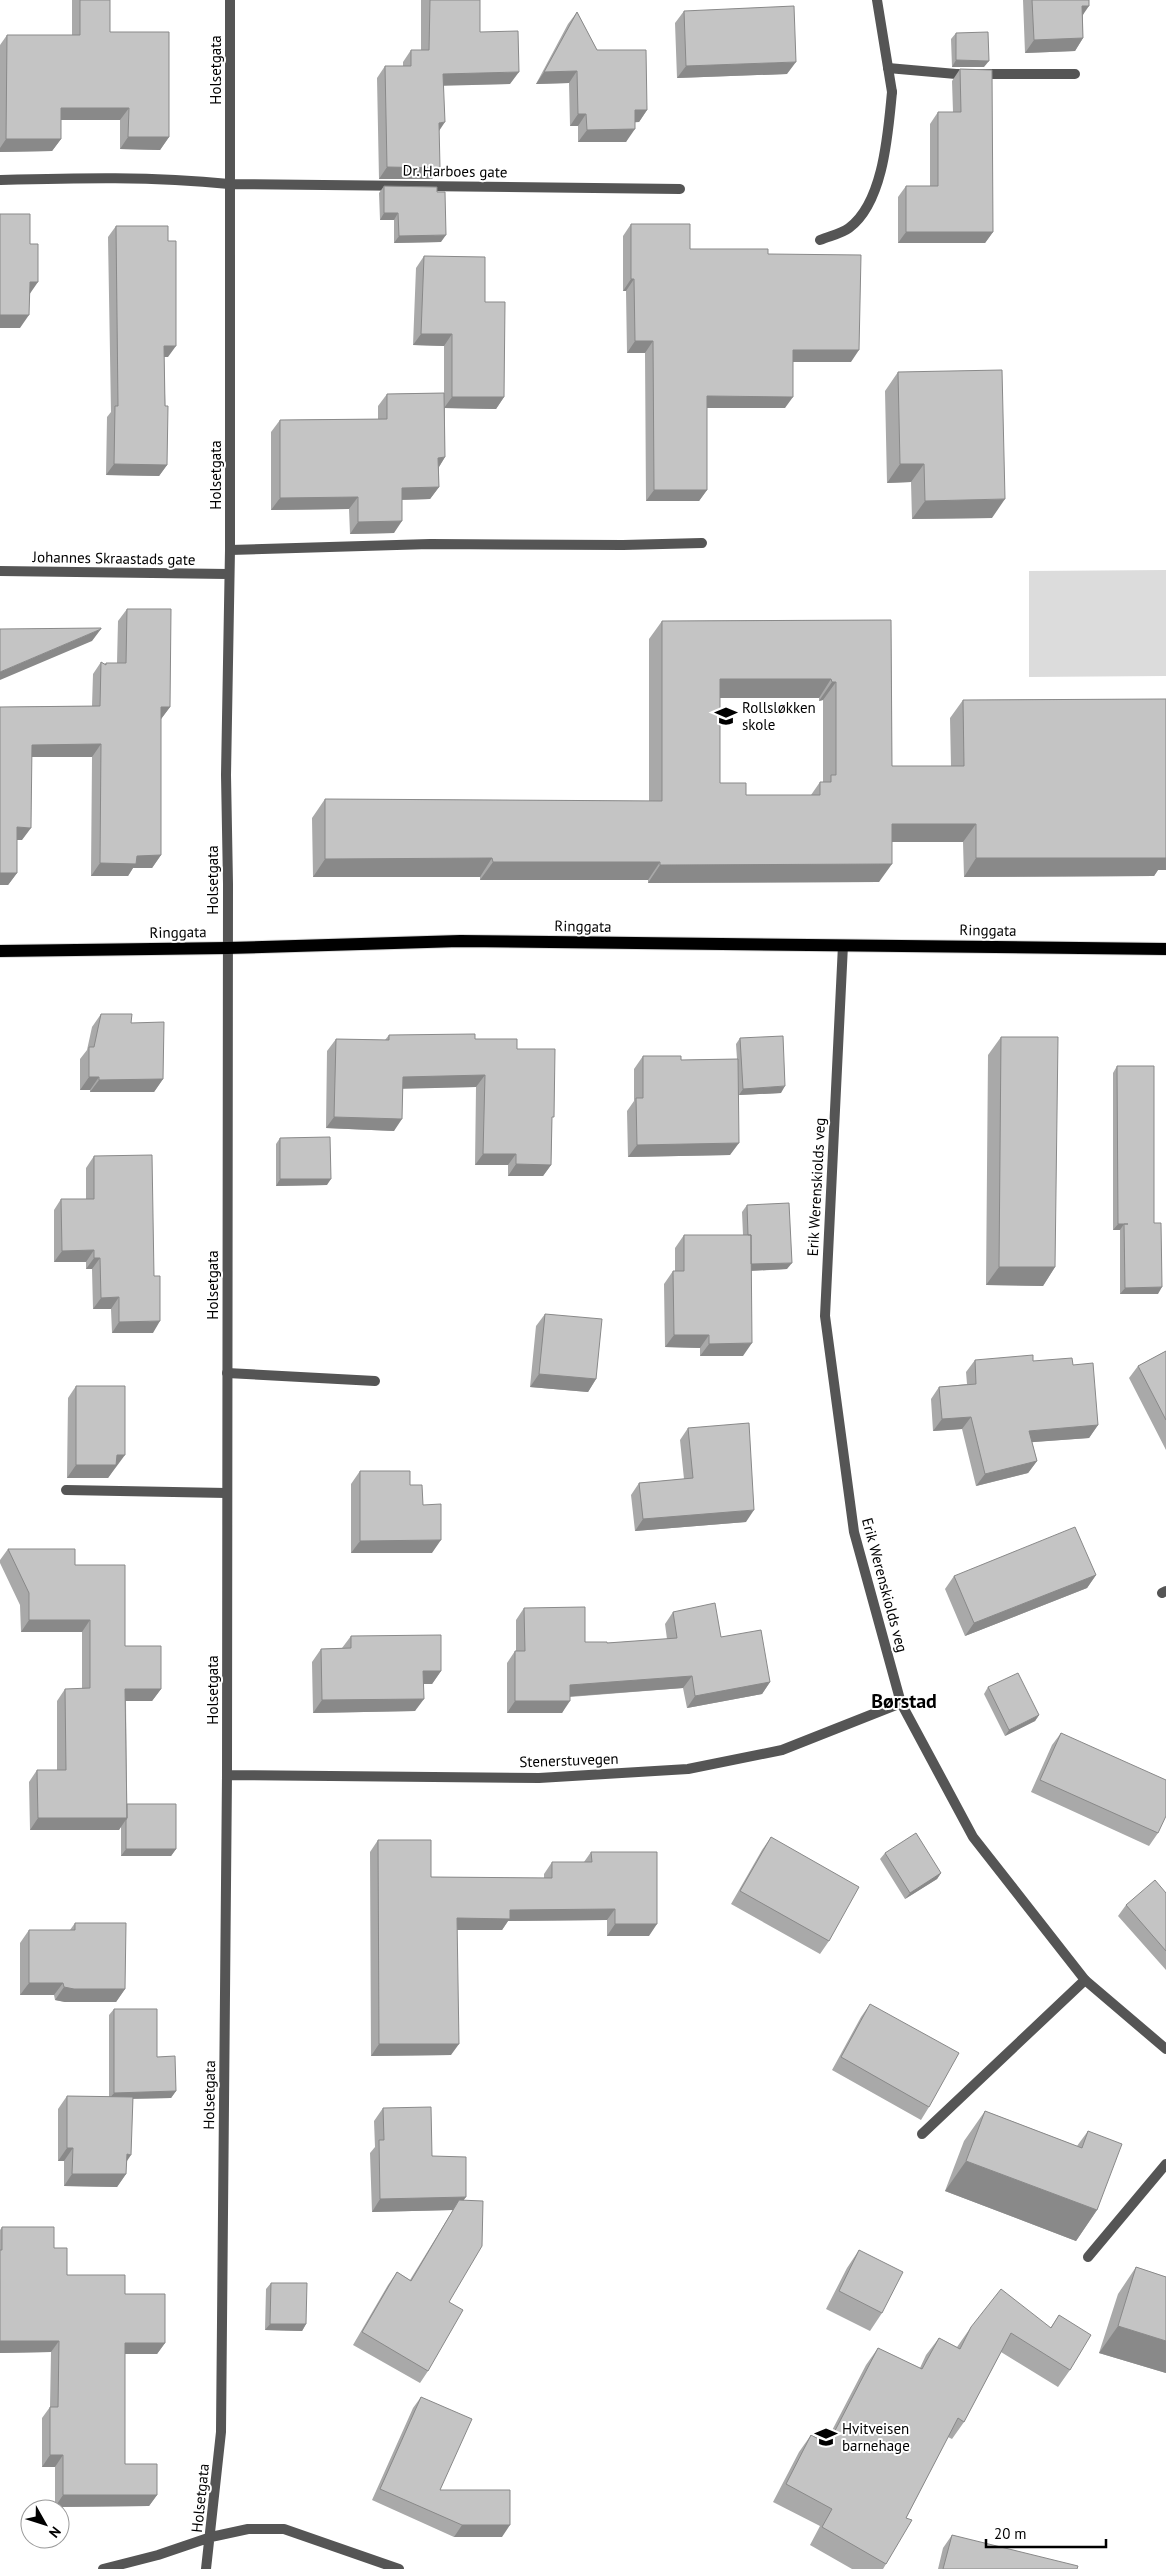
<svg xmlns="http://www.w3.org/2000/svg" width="1166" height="2569" viewBox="0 0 1166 2569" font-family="'PT Sans',sans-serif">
<rect width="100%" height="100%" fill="#fff"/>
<path fill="#dcdcdc" d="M1166,570V676L1029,677V571Z"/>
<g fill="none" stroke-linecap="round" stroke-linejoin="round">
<g stroke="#dbdbdb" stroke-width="14">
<path id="primary" d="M0,951L227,948L460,941L1166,949"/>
</g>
<path stroke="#555" stroke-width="10" d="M888,68L956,74H1075
M0,180C77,178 153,176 229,184
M820,240C829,236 841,234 849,228C884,202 888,132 892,92
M230,550L430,544L623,545L702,543
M227,1373L375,1381
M66,1490L227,1493
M1162,1593L1166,1591
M922,2134L1085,1980
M1088,2257L1166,2164"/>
<path stroke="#555" stroke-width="10" d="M877,0L892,92
M229,184L680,189
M0,571L228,574
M843,945L825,1316L854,1532L901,1703L973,1837L1085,1980L1166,2049
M227,1775L539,1778L688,1769L782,1750L901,1703
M103,2569L158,2555L211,2537L248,2529H284L399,2569
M206,2569L221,2432L227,1775L228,884L226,775L230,550V0"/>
<use href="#primary" stroke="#000" stroke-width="12"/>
</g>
<path fill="#a9a9a9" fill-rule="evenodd" d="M72,0H110V32L169,137L160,150L120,149V120H61V139L52,151L0,152V45L7,35H72Z
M421,0H480V32L510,84L444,85L439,131L432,179H379L377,78L385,66H403V62L411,50H421Z
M1023,0H1089L1083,15V38L1075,51L1025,53Z
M684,11L787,74L677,78L675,23Z
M577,12L597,50L647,110L639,122H635L626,142H578V126H570L569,83L536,84L568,24Z
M956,33L984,67H952L951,39Z
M960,69L993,232L985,243H898V197L906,186H930V124L938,112H953L952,81Z
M384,186L441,242L394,243V220H380L379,193Z
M631,224L690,249L768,254L851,362H793L785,408H707V490L699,501H646L645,353H627L626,291H623V236Z
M116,226L168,357H164L167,465L159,476L106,475L107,417L111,412L108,237Z
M424,256L485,302L504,397L496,409L445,408V457L439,467V487L430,499L402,500L394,533L350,534L349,509L271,510V432L280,420L378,419V406L387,394L444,393V346L413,345L416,268Z
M898,372L992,518L912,519L911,482L887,483L885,391Z
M127,609L170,707L161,719V855L152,868H133L128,876H91L92,757H31L22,840H17V873L8,885L0,707L92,706L93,674L101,662L105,664L106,663H117L118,621Z
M891,620L892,766H951L950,718L963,700L1166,699V870H1158L1154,876L964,877L963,842H892L879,882L648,883V880H480V877H313L312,818L325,799L649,801V639L662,621ZM720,698H819V701L823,700V782H820L811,795H746L720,783Z
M101,1014L131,1023L163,1079L154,1092H90V1090H80V1059L87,1050L92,1027Z
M389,1035L475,1039L517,1049L552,1120L551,1165L543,1176H508V1165H475L476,1087L403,1088L394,1131L326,1128L327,1051L336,1039L385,1040Z
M1001,1037L1055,1267L1043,1286L986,1285L988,1055Z
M740,1038L781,1093L739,1095L730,1155L628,1157L627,1111L634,1101V1069L643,1056L681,1060L737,1059L736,1044Z
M1117,1066L1154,1223L1158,1294H1120V1230H1113V1073Z
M280,1138L327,1185L276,1186V1144Z
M94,1156L153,1333H112L111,1309H93L92,1269H86V1262H54V1210L61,1199H86V1168Z
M747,1205L787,1269L751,1271L743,1356H700V1348L665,1347L664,1284L673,1271H675V1248L684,1235H743L742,1212Z
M545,1314L596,1379L588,1392L530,1387L536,1326Z
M1166,1351V1450L1129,1378L1138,1366Z
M975,1360L1033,1361L1073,1365L1098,1425L1089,1438L1032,1442L1037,1461L1028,1473L976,1486L962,1429L933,1431L931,1399L939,1387L967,1384L966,1372Z
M76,1386L116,1467H115L108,1478H67L68,1398Z
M688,1428L746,1522L635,1531L631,1495L639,1483L684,1479L680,1440Z
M360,1471L410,1485L423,1505L432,1553H351V1484Z
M8,1549L75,1565L125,1646L161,1689L152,1701H126L127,1804L176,1849L171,1856H121V1826L119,1830H30L29,1782L37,1770H57V1701L65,1689H82V1632H21L20,1605L0,1563V1560Z
M1096,1575L1087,1588L965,1636L945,1589L954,1576Z
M524,1608L585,1642L607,1643L667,1639L665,1624L673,1612L721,1637L770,1682L762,1694L687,1708L683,1688L570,1697L562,1713H507V1663L515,1651H516V1620Z
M351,1636L441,1671L432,1684H424L415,1711L313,1713L312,1662L321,1649L342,1648Z
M988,1687L1039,1715L1035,1721L1005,1736L984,1694Z
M1061,1733L1158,1833L1149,1846L1031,1792L1052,1745Z
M771,1837L829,1941L820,1954L731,1904L762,1850Z
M378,1840L431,1877L544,1878V1874L552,1862H584L591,1852L649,1936H607V1920L508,1921L502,1930H457L451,2055L371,2056L370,1852Z
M885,1853L941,1873L937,1879L905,1899L880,1859Z
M1166,1893V1970L1118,1916L1126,1905Z
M75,1923L125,1989L116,2002H65L55,2000L54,1995H20V1943L29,1930H70Z
M870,2004L929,2107L921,2120L832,2070L861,2017Z
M114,2009L157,2057L176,2091L171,2098L133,2099L126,2162V2174L117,2187L64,2186V2161H58V2109L67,2096L109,2097V2015Z
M383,2108L432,2156L464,2200L449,2302L428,2371L420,2383L353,2345L388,2285L397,2272L410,2280L453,2210L372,2212L370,2153L375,2147L374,2121Z
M985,2111L1077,2146L1088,2131L1097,2210L1076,2241L945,2191L964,2141Z
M2,2227L54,2248L67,2275L125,2294L165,2343L157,2354H125V2464L157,2495L149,2506L55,2507V2467H42V2418L50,2407L51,2352L0,2353V2230Z
M859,2250L882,2313L870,2331L826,2309L847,2268Z
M1136,2267L1166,2277V2373L1099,2353L1118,2294Z
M271,2283L306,2324L302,2331L265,2330L266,2289Z
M1059,2315L1070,2370L1058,2387L1001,2352L964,2422L952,2439L948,2437L906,2518L886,2564L883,2569H852L810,2545L820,2526L773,2502L799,2452L811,2435L826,2442L866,2365L878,2348L920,2368L926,2355L939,2338L957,2347L971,2327H1051Z
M421,2397L440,2490L502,2537H454L372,2500L413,2408Z
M952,2535L1077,2569H938L943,2548Z"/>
<path fill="#898989" d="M1082,6H1089L1080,19Z
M1083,38L1075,51L1025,53L1034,40Z
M956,60L989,61L984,67H952Z
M796,62L787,74L677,78L686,66Z
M577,71L569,83L536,84L544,72Z
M519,72L510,84L435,86L443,74Z
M61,108H129L120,120H52Z
M635,110H647L639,122L626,123Z
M578,114H586L578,126H570Z
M445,122L437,134L439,123Z
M635,129L626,142H578L587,130Z
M128,137H169L160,150L120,149Z
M6,139H61L52,151L0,152V148Z
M387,167L440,168L432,179H379Z
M384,213H398L394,220H380Z
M906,232H993L985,243H898Z
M446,235L441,242L394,243L399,236Z
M631,279H634L626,291H623Z
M30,282H38L29,295Z
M0,315H29L20,328H0Z
M421,334H452L444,346L413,345Z
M635,341H653L645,353H627Z
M164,346H176L168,357H156Z
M793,350H859L851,362H785Z
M707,396L793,397L785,408H698Z
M452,397H504L496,409L444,408Z
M445,457L437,470L438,458Z
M114,464L167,465L159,476L106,475Z
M900,464H924L911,482L887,483Z
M439,487L430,499L393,500L402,488Z
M654,490H707L699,501H646Z
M358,497L349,509L271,510L280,498Z
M1005,499L992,518L912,519L925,501Z
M402,521L394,533L350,534L358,522Z
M101,629L92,641L0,680V672Z
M720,679H831L819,698H707Z
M832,682H836L823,700L819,701Z
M161,707H170L161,719Z
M101,744L92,757H23L32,745Z
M892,824H976L963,842H879Z
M17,827L31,828L22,840H9Z
M1166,852V870H1158L1154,876L964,877L976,858Z
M161,855L152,868H133L128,876H91L100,863L137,856Z
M492,858L480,877H313L325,859Z
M493,862H660L648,880H480Z
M892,864L879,882L648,883L660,865Z
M0,873H17L8,885H0Z
M485,1075L476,1087L395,1089L403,1077Z
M89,1077H99L90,1090H80Z
M163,1079L154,1092H90L99,1080Z
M785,1086L781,1093L739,1095L743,1089Z
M334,1117L402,1119L394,1131L326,1128Z
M739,1143L730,1155L628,1157L637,1145Z
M483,1154H516L508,1165H475Z
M516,1164L551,1165L543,1176H508Z
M280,1179H331L327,1185L276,1186Z
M1118,1224H1124L1120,1230H1113Z
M94,1250L86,1262H54L62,1251Z
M94,1258H100L92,1269H86Z
M792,1263L787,1269L745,1271L749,1264Z
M999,1267H1055L1043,1286L986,1285Z
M1162,1287L1158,1294H1120L1125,1288Z
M119,1297L111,1309H93L101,1298Z
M160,1321L153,1333H112L119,1322Z
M674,1335H709L700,1348L665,1347Z
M752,1343L743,1356H700L709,1344Z
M539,1374L596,1379L588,1392L530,1387Z
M971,1417L962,1429L933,1431L942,1419Z
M1098,1425L1089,1438L1021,1443L1029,1431Z
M117,1455H125L108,1478H67L76,1465Z
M1037,1461L1028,1473L976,1486L985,1474Z
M754,1510L746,1522L635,1531L643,1519Z
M441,1540L432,1553H351L360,1541Z
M1096,1575L1087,1588L965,1636L974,1623Z
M29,1620H90L82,1632H21Z
M423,1671H441L432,1684H415Z
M692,1676L683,1688L562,1697L570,1685Z
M770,1682L762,1694L687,1708L695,1696Z
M125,1689H161L152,1701H117Z
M424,1699L415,1711L313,1713L322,1700Z
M515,1701H570L562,1713H507Z
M1039,1715L1035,1721L1005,1736L1009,1730Z
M38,1818H127L119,1830H30Z
M126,1849H176L171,1856H121Z
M941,1873L937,1879L905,1899L910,1893Z
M615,1909L607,1920L508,1921L502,1930H449L457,1918L510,1910Z
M615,1924H657L649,1936H607Z
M29,1983H63L54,1995H20Z
M64,1987L125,1989L116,2002H65L55,2000Z
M379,2044H459L451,2055L371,2056Z
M176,2091L171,2098L109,2099L114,2093Z
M67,2148H73L64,2161H58Z
M127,2154L131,2155L123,2167Z
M966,2161L1097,2210L1076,2241L945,2191Z
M72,2174H126L117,2187L64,2186Z
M466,2197L457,2210L459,2200L453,2210L372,2212L380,2199Z
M270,2324H306L302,2331L265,2330Z
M1118,2326L1166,2341V2373L1099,2353Z
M0,2341H59L51,2352L0,2353Z
M125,2343H165L157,2354H117Z
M50,2455H63L55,2467H42Z
M63,2495H157L149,2506L55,2507Z
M462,2525H510L502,2537H454Z"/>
<path fill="#c4c4c4" stroke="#898989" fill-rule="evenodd" d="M80,0H110V32H169V137H128L129,108H61V139H6L7,35H80Z
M430,0H480V32L518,31L519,72L443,74L445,122L439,123L440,168L387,167L385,66H411V50H429Z
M1032,0H1089V6H1082L1083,38L1034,40Z
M794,6L796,62L686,66L684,11Z
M577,12L597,50H646L647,110H635V129L587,130L586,114H578L577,71L544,72Z
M988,32L989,61L956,60V33Z
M960,69L992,70L993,232H906V186H938V112H961Z
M384,186L437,187V192H445L446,235L399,236L398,213H384Z
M0,214H30V244H38V282H30L29,315H0Z
M631,224H690V249H768V254L861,255L859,350H793V397L707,396V490H654L653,341H635L634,279H631Z
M116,226H168V241H176V346H164L165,406H168L167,465L114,464L115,406H118Z
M424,256L485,257V302H505L504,397H452V334H421Z
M1002,370L1005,499L925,501L924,464H900L898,372Z
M444,393L445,457L438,458L439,487L402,488V521L358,522V497L280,498V420L387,419V394Z
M127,609H171L170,707H161V855L137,856L136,864L100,863L101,744L32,745L31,828L17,827V873H0V707L100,706L101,662L106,665V663H126Z
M891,620L892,766H964L963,700L1166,699V858H976V824H892V864L660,865V862H493L492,858L325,859V799L662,801V621ZM720,679H831L832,682H836V775H831V782H820V795H746V783H720Z
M101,628V629L0,672V629Z
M101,1014H132L131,1023L164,1022L163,1079L99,1080V1077H89V1047H94Z
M475,1034V1039H517V1049H555L554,1117H552L551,1165L516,1164V1154H483L485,1075L403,1077L402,1119L334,1117L336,1039L389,1040V1035Z
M783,1036L785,1086L743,1089L740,1038Z
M1001,1037H1058L1055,1267H999Z
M643,1056H681V1060L738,1059L739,1143L637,1145L636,1098H643Z
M1117,1066H1154V1223H1161L1162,1287L1125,1288L1124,1224H1128H1118Z
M330,1137L331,1179H280V1138Z
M152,1155L154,1276H160V1321L119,1322V1297L101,1298L100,1258H94V1250L62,1251L61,1199H94V1156Z
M789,1203L792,1263L751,1264V1235H748L747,1205Z
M684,1235H751L752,1343L709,1344V1335H674L673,1271H684Z
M545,1314L602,1319L596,1379L539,1374Z
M1166,1351V1420L1138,1366Z
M1033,1355V1361L1072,1358L1073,1365L1093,1363L1098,1425L1029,1431L1037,1461L985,1474L971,1417L942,1419L939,1387L976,1384L975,1360Z
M76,1386H125V1455H117L116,1465H76Z
M749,1423L754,1510L643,1519L639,1483L693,1478L688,1428Z
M360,1471H410V1485H422L423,1505L441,1504V1540L360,1541Z
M1075,1527L1096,1575L974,1623L954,1576Z
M8,1549H75V1565H125V1646H161V1689H125L127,1818H38L37,1770H66L65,1689L90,1688V1620H29V1593Z
M715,1603L721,1637L761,1630L770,1682L695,1696L692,1676L570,1685V1701H515V1651H525L524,1608L585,1607V1642H607V1643L677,1638L673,1612Z
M441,1635V1671H423L424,1699L322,1700L321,1649L351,1648V1636Z
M1018,1673L1039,1715L1009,1730L988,1687Z
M1061,1733L1166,1780V1816L1158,1833L1040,1780Z
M127,1804H176V1849H126V1820L127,1818Z
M916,1833L941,1873L910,1893L885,1853Z
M771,1837L859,1887L829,1941L740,1891Z
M378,1840H431V1877L552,1878V1862H592L591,1852H657V1924H615V1909L510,1910V1919L457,1918L459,2044H379Z
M1155,1880L1166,1893V1951L1126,1905Z
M75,1923H126L125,1989H74L64,1987L63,1983H29V1930H75Z
M870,2004L959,2053L929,2107L841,2057Z
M114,2009H157V2057L175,2056L176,2091L114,2093Z
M67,2096L133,2097L131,2155L127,2154L126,2174H72L73,2148H67Z
M431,2107L432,2156L466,2157V2197L380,2199L379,2140H384L383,2108Z
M985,2111L1082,2148L1088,2131L1122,2144L1097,2210L966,2161Z
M459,2200L483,2201L482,2246L449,2302L463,2310L428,2371L362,2332L397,2272L411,2281Z
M2,2227H54V2248H67V2275H125V2294H165V2343H125V2464H157V2495H63V2455H50V2407H58L59,2341H0V2250H2Z
M859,2250L903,2272L882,2313L839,2291Z
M1136,2267L1166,2277V2341L1118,2326Z
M271,2283H307L306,2324H270Z
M1001,2289L1051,2328L1059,2315L1091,2335L1070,2370L1011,2333L964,2422L958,2418L906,2518L912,2520L886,2564L822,2527L832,2509L786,2484L811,2435L828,2444L878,2348L922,2369L939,2338L960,2349L971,2327Z
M421,2397L472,2419L440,2490H510V2525H462L380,2489Z
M952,2535L1078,2566L1077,2569H943Z"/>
<defs>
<g id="school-bare" transform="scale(1.725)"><path d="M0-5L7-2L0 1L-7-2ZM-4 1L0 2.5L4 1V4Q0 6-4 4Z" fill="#000" stroke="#fff" stroke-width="2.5" paint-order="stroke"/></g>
</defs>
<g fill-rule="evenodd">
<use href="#school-bare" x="726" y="716"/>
<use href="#school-bare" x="826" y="2437"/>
</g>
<g text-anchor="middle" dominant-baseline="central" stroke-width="4" stroke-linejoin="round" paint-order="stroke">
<g font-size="15" fill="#000" stroke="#fff">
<text transform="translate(215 70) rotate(-90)">Holsetgata</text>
<text transform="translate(455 171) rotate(1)">Dr. Harboes gate</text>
<text transform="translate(215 475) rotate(-90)">Holsetgata</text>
<text transform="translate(114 558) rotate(1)">Johannes Skraastads gate</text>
<text transform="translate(212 880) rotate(-90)">Holsetgata</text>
<text transform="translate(583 926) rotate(1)">Ringgata</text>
<text transform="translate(988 930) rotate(1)">Ringgata</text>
<text transform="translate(178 932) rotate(-1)">Ringgata</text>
<text transform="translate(816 1187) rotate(-87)">Erik Werenskiolds veg</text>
<text transform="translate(212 1285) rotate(-90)">Holsetgata</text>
<text transform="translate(885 1585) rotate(75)">Erik Werenskiolds veg</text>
<text transform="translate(212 1690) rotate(-90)">Holsetgata</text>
<text transform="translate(569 1760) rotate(-2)">Stenerstuvegen</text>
<text transform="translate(209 2095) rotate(-89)">Holsetgata</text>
<text transform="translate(200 2498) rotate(-84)">Holsetgata</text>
</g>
<g font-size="15" fill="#000" stroke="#fff" text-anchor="start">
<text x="742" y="707">Rollsløkken<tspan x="742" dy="17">skole</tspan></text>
<text x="842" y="2428">Hvitveisen<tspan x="842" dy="17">barnehage</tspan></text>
</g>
<g font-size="20" font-weight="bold" fill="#000" stroke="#fff">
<text x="904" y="1701">Børstad</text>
</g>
</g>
<g transform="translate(45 2524) rotate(129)"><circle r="24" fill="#ffffff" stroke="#999999"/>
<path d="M0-4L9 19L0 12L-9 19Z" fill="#000000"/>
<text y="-8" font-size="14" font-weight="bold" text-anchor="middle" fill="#000000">N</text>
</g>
<path d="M986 2539v8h120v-8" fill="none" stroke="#000000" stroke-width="2.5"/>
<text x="994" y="2539" font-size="15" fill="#000000" stroke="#ffffff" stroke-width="4" paint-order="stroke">20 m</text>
</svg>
